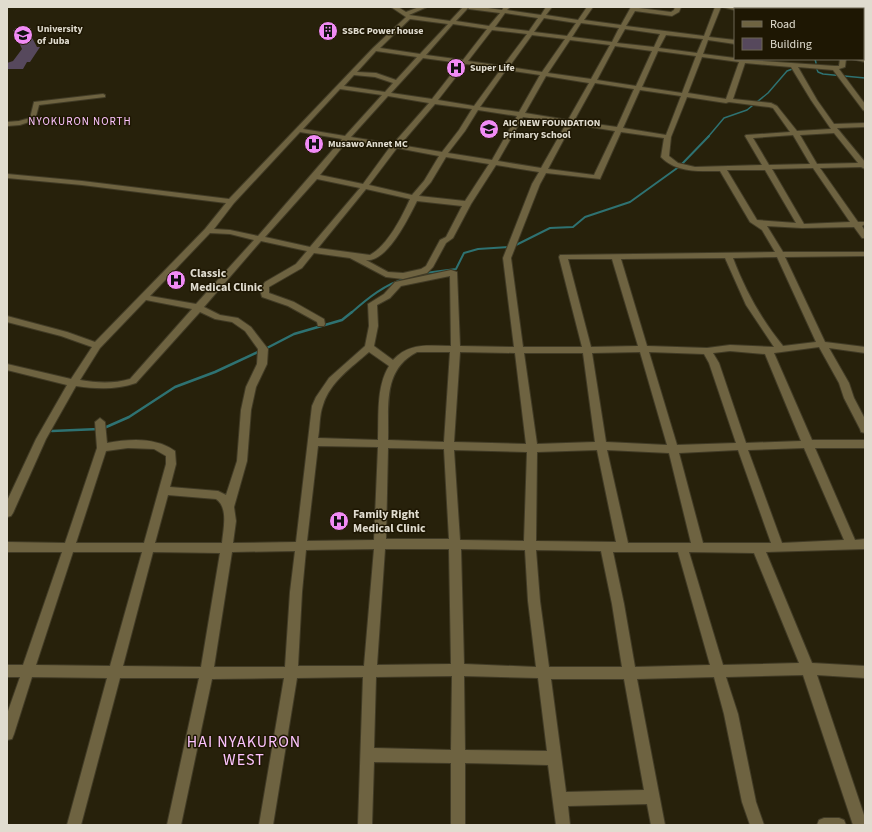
<svg xmlns="http://www.w3.org/2000/svg" width="872" height="832" viewBox="0 0 872 832" font-family="'Source Sans 3',sans-serif">
<rect width="100%" height="100%" fill="#27210b"/>
<g fill="none" stroke-linecap="round" stroke-linejoin="round">
<path stroke="#2e7272" stroke-width="1.5" d="M833,9L839,7
M815,59L816,63
M816,67L818,72L823,74L865,78
M708,137L724,118L747,110L768,93L787,71L795,68"/>
<path stroke="#2e7272" stroke-width="2" d="M514,246L550,228L573,227L585,217L630,202L680,166L709,136
M425,273L456,269L464,253L478,249L509,247
M351,313C368,298 385,284 407,278"/>
<path stroke="#2e7272" stroke-width="2.5" d="M265,349L294,334L342,320L352,312
M104,428L129,417L175,387L215,372L260,351
M52,431L99,429"/>
</g>
<path fill="#56485c" d="M27,28L37,47H40L30,62H27L23,69H7V63L13,61L22,49L13,30Z"/>
<g fill="none" stroke-linecap="round" stroke-linejoin="round">
<g stroke="#413b26" stroke-width="2">
<path id="minor" d="M391,7H398L406,12L419,7H427L409,15L450,21L463,7H481L502,10L504,7H510L507,10L541,15L546,7H552L546,15L578,20L587,7H593L584,20L621,25L631,7L671,12L674,10L675,7H681L679,12L672,16L635,11L626,26L704,36L715,7H721L709,37L735,40V44L708,40L703,54L735,58V59L835,66H839L840,59H846L845,67L839,69L865,104V111L863,110L833,70L798,67L817,100L834,124L865,123V127L837,128L865,162V169L861,167L820,168L858,222H864L865,224L862,226L865,231V238H862L854,227L802,228L767,226L783,252H865V256L785,257L825,342L865,347V353L829,348L849,383L854,398L865,419V433L861,432L860,429L844,398L839,383L819,347L774,353L812,440H865V448H815L855,540L865,539V549L766,552L812,663L865,666V678L817,675L865,818V825H853L803,675L726,677L738,714L756,802L764,825H750L742,802L724,714L714,677L637,679L665,825H651L647,804L568,806L570,825H556L548,765L465,763V825H451V763L374,762L372,825H358L363,677L297,678L273,825H259L284,678L212,679L181,825H167L199,678H120L81,825H67L107,678L32,677L14,734L12,739L7,740V714L20,677H7V665H23L62,552H7V542L65,543L97,448L95,422L100,418L105,422L107,443C130,439 155,437 175,451L176,464L170,487L218,491L226,495L237,461L241,410L246,387L257,364L258,349L245,331L232,322L215,319L200,312L136,383C116,390 97,389 76,386L46,439L13,513L11,516L7,517V501L36,439L67,385L7,370V364L71,379L92,347L61,336L7,322V316L67,332L95,342L205,229L226,203L82,185L7,178V174L82,181L229,199L373,48L406,17ZM468,8L469,9L500,13L489,26L456,21ZM505,13L538,18L529,31L495,27ZM544,18L576,23L567,36L534,32ZM410,19L448,24L420,54L380,48ZM581,23L619,28L612,42L572,37ZM453,24L487,29L463,60L426,55ZM625,29L660,34L654,47L617,43ZM492,30L527,34L503,66L468,61ZM532,35L565,39L542,72L509,67ZM666,35L703,39L697,53L659,48ZM570,40L610,45L591,79L548,73ZM615,46L652,51L636,86L597,80ZM376,51L417,57L396,80L376,73L357,72ZM658,51L696,56L682,93L642,87ZM702,57L739,62L726,99L688,93ZM423,58L460,63L432,99L391,93ZM745,63L791,67L811,100L831,129L797,131L777,106L771,103L733,99ZM466,64L501,69L474,106L438,100ZM506,70L540,75L519,112L480,107ZM354,75L375,77L393,83L385,92L344,86ZM546,76L589,83L568,120L525,113ZM595,83L634,89L617,127L574,121ZM340,89L382,95L345,136L303,129ZM640,90L681,96L666,135L623,128ZM388,96L429,103L393,144L351,137ZM687,97L726,103L729,102L769,107L773,108L790,132L746,135L745,136L762,165L695,167L678,163L669,156L671,137ZM435,104L472,109L459,130L442,152L400,145ZM478,110L517,116L492,160L448,153L465,131ZM523,117L566,124L541,168L498,161ZM572,124L615,131L594,175L548,169ZM300,132L342,139L258,236L230,230L214,229L234,203ZM621,132L664,138L661,157C676,173 700,171 720,171L750,222L762,230L775,252L560,255L559,257L582,347H523L511,258L540,184L546,173L600,179ZM834,133L858,163L817,164L800,135ZM793,135L810,164L769,165L753,138ZM348,140L390,147L363,184L320,175ZM397,148L439,156L424,181L412,195L369,185ZM446,157L489,164L465,201L419,196L431,182ZM496,165L539,172L532,184L503,258L514,347L460,346L457,272L451,270L395,282L384,294L368,304L369,326L365,346L329,378L316,397L312,406L296,542L233,543L236,521L234,507L247,461L251,410L256,387L267,364L268,349L251,327L238,318L220,315L204,307L261,241L307,251L296,264L265,282L260,290L262,297L288,306L317,322L318,326H324L325,324L324,319L294,302L269,293V287L302,268L314,253L350,258L386,277L403,279L427,273L433,267L446,243L453,238L471,204ZM813,168L850,222L804,224L772,169ZM727,170H765L796,223L757,220ZM317,179L360,188L310,247L265,237ZM366,189L410,199C402,217 387,246 370,255L318,248ZM417,201L462,206L446,237L440,240L426,266L421,269L403,273L388,272L366,260C387,263 409,217 417,201ZM210,233L230,234L254,240L196,304L150,296ZM777,257L816,342L783,346C761,319 745,290 733,258ZM725,258L746,305L774,347L730,345L707,348L647,346L621,259ZM568,259H612L638,346L591,347ZM450,276L451,346C429,346 410,342 393,360L374,346L378,326L377,305L390,298L401,286ZM146,300L192,309L130,379C113,384 97,383 80,380L100,348ZM730,351L765,354L801,441L746,443L719,363L713,353ZM369,352L389,366C376,387 379,416 378,440L318,438C320,428 319,415 323,405C330,382 352,367 369,352ZM417,352H450L444,442L388,440C389,407 382,370 417,352ZM460,352L515,353L526,444L454,442ZM640,352L667,445L606,442L592,353ZM649,352L704,354L709,363L736,443L677,445ZM524,353H583L595,442L537,444ZM318,446L378,447L374,540L307,541ZM128,448L154,449L166,456V464L144,543H76L106,451ZM388,448L444,449L449,539H386ZM804,448L844,540L782,543L748,450ZM454,450L527,452L524,541L460,540ZM597,450L616,542L536,541L537,452ZM607,450L669,453L691,543H628ZM738,450L771,543H703L679,453ZM168,495L216,499C229,508 223,530 222,543H155ZM374,549L364,666H298L302,592L306,550ZM385,549H449L451,664L377,665ZM461,549L525,550L528,601L536,667L464,664ZM536,550L601,551L612,604L622,667H549L540,601ZM295,551L290,592L285,667H214L232,552ZM73,552H142L110,666L36,665ZM153,552L220,553L201,667L123,666ZM613,552H678L710,665L635,667L624,604ZM689,552L754,553L799,663L723,665ZM452,676L451,750L374,748L376,677ZM464,676L538,678L547,751L465,750ZM551,679H624L644,790L566,792Z
M721,7H737L743,9L735,10Z
M755,7H761L760,9H754Z
M797,7H803L802,9H796Z
M860,7H865V8L863,10L858,9Z
M863,25L865,26V30L863,29Z
M863,58H865V62L852,59Z
M103,94L105,95V97L39,105L35,120L20,125L7,126V122L19,121L30,118L34,102Z
M824,818H839L844,820L846,825H817L819,820Z"/>
</g>
<use href="#minor" fill="#6e6341" fill-rule="evenodd"/>
</g>
<defs>
<g id="building-disc" transform="scale(1)"><circle r="9.5" fill="#f18bf5" stroke="#1e1703"/><path d="M-4-6H4V6H1V3H-1V6H-4ZM-2.5-4.3h1.7v1.8h-1.7ZM.8-4.3h1.7v1.8H.8ZM-2.5-1h1.7V.8h-1.7ZM.8-1h1.7V.8H.8Z" fill="#111"/></g>
<g id="university-disc" transform="scale(1)"><circle r="9.5" fill="#f18bf5" stroke="#1e1703"/><path d="M0-5L7-2L0 1L-7-2ZM-4 1L0 2.5L4 1V4Q0 6-4 4Z" fill="#111"/></g>
<g id="hospital-disc" transform="scale(1)"><circle r="9.5" fill="#f18bf5" stroke="#1e1703"/><path d="M-5-5h3v3.5h4V-5h3V5h-3V1.5h-4V5h-3Z" fill="#111"/></g>
<g id="school-disc" transform="scale(1)"><circle r="9.5" fill="#f18bf5" stroke="#1e1703"/><path d="M0-5L7-2L0 1L-7-2ZM-4 1L0 2.5L4 1V4Q0 6-4 4Z" fill="#111"/></g>
</defs>
<g fill-rule="evenodd">
<use href="#building-disc" x="328" y="31"/>
<use href="#university-disc" x="23" y="35"/>
<use href="#hospital-disc" x="456" y="68"/>
<use href="#school-disc" x="489" y="129"/>
<use href="#hospital-disc" x="314" y="144"/>
<use href="#hospital-disc" x="176" y="280"/>
<use href="#hospital-disc" x="339" y="521"/>
</g>
<g text-anchor="middle" dominant-baseline="central" stroke-width="3" stroke-linejoin="round" paint-order="stroke">
<g font-size="10" font-weight="bold" fill="#e0dccf" stroke="#1e1703" text-anchor="start">
<text x="37" y="29">University<tspan x="37" dy="12">of Juba</tspan></text>
<text x="342" y="31">SSBC Power house</text>
<text x="470" y="68">Super Life</text>
<text x="503" y="123">AIC NEW FOUNDATION<tspan x="503" dy="12">Primary School</tspan></text>
<text x="328" y="144">Musawo Annet MC</text>
</g>
<g font-size="11" letter-spacing="1" fill="#fdc4ff" stroke="#1e1703">
<text x="80" y="121">NYOKURON NORTH</text>
</g>
<g font-size="12" font-weight="bold" fill="#e0dccf" stroke="#1e1703" text-anchor="start">
<text x="190" y="273">Classic<tspan x="190" dy="14">Medical Clinic</tspan></text>
<text x="353" y="514">Family Right<tspan x="353" dy="14">Medical Clinic</tspan></text>
</g>
<g font-size="16" letter-spacing="1" fill="#fdc4ff" stroke="#1e1703">
<text x="244" y="742">HAI NYAKURON<tspan x="244" dy="18">WEST</tspan></text>
</g>
</g>
<rect width="872" height="832" fill="none" stroke="#e0dccf" stroke-width="16"/>
<rect x="734" y="8" width="130" height="52" fill="#1e1703" stroke="#6c6655"/>
<rect x="742" y="21" width="20" height="6" fill="#6e6341" stroke="#6c6655"/>
<text x="770" y="28" font-size="12" fill="#e0dccf">Road</text>
<rect x="742" y="38" width="20" height="12" fill="#56485c" stroke="#6c6655"/>
<text x="770" y="48" font-size="12" fill="#e0dccf">Building</text>
</svg>
